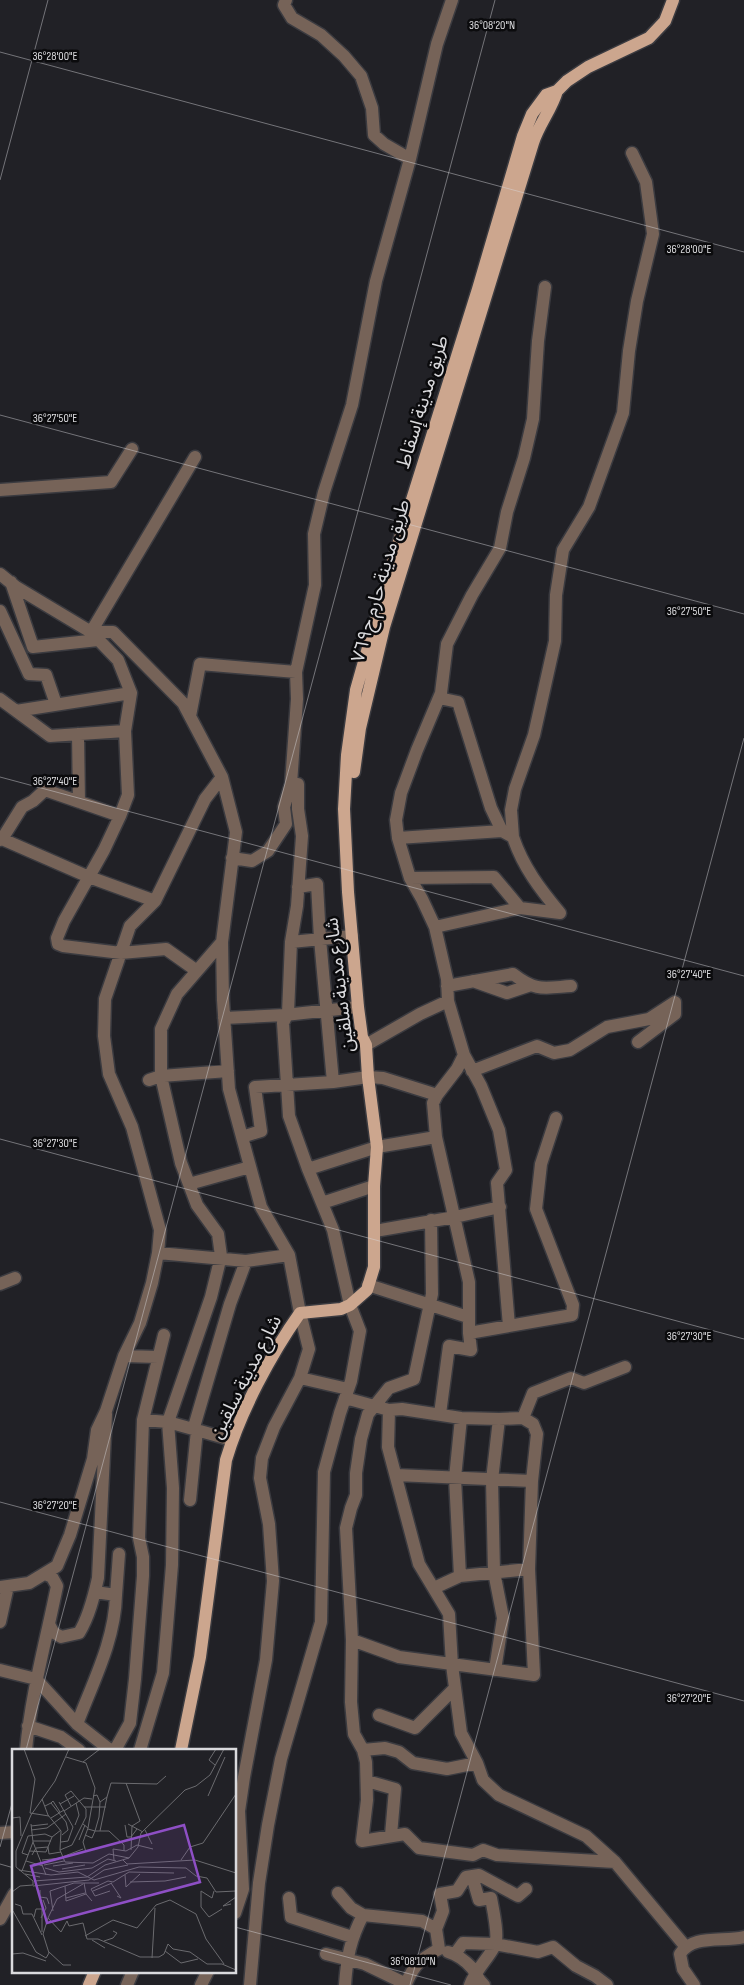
<svg xmlns="http://www.w3.org/2000/svg" width="744" height="1985" viewBox="0 0 744 1985" font-family="'Sofia Sans Condensed','Noto Sans Arabic',sans-serif">
<rect width="100%" height="100%" fill="#212126"/>
<g fill="none" stroke-linecap="round" stroke-linejoin="round">
<g stroke="#3b3b40" stroke-width="15">
<path id="minor" d="M286,0L284,5L292,18L321,35L344,56L361,76L372,108L374,135L384,144L410,159
M545,287L538,341L533,419L524,458L507,512L500,548L472,595L447,644L441,693L417,750L401,793L396,820L398,838L410,878L422,899L435,927L447,979L448,1001L464,1055L457,1069L437,1095L433,1103L436,1137L469,1282V1333L572,1315L573,1305L536,1209L541,1164L556,1118
M195,457L91,632L118,660L131,693L125,731L128,795L120,816L104,850L64,921L57,938L58,944L63,946L121,953L166,949L197,971
M0,490L111,482L132,449
M0,574L16,587L91,632H113L183,703L222,777L236,832L222,942L223,1000L229,1089L261,1207L289,1255L300,1313L309,1349L300,1378L274,1427L262,1458L260,1478L269,1524L273,1581L266,1660L244,1777L239,1811L243,1889L235,1913
M11,582L33,647L98,640
M0,611L29,674L46,675L56,704
M0,699L50,736L125,731
M16,711L131,693
M190,716L200,664L296,672
M78,734L79,802
M513,837L511,810L515,789L534,735L555,641L556,595L563,550L589,507L623,413L629,351L637,301L653,234L646,182L632,153
M398,838L502,831
M2,839L22,807L33,801L45,790L120,816
M0,840L2,839L89,877L155,901
M232,858L252,861L268,851L286,824L284,807L291,784L297,699L296,672L315,585L314,534L324,492L352,405L376,281L410,159L437,44L452,0
M410,878L494,877L520,908L560,913C540,889 523,867 513,837L502,831L491,808L458,702L439,698
M298,887L317,884L320,939L333,1082
M435,927L520,908
M291,942L352,936
M473,981L507,993L528,986
M447,986L513,974C536,992 544,988 571,986
M224,1018L285,1015L358,1007
M366,1045L420,1014L448,1001
M464,1055L481,1086L499,1130L506,1170L497,1183L509,1326
M472,1071L537,1046L554,1053L570,1050L607,1027L649,1019L675,1002V1014L638,1042
M149,1080L161,1076L228,1071
M242,1137L261,1131L255,1087L333,1082L368,1077L383,1078L437,1095
M308,1169L377,1147L436,1137
M189,1184L250,1167
M322,1203L374,1186
M431,1220L432,1294L414,1379L389,1388L368,1414L361,1439L356,1473V1495L351,1508L346,1528L352,1640L351,1702L354,1734L363,1750L366,1762L367,1800L362,1841L405,1834L419,1848L473,1855L483,1850L497,1855L615,1862
M375,1231L455,1217L500,1207
M158,1253L246,1261L289,1255
M0,1284L15,1278
M368,1285L468,1317
M124,1356L158,1357
M300,1378L348,1389
M345,1398L389,1410L402,1409L461,1418L499,1419L523,1418L533,1393L571,1378L584,1383L625,1367
M389,1410L388,1447L419,1564L449,1614L452,1665L461,1733L477,1763L483,1780L499,1795L586,1836L615,1862L685,1946
M440,1414L449,1346L471,1350L469,1333
M143,1420L168,1422L232,1440
M396,1475L532,1481
M190,1500L197,1430L194,1427L230,1304L246,1261
M460,1576L455,1478L461,1418
M0,1587L29,1583L57,1566L70,1535L93,1459L97,1430L106,1411L124,1356L140,1323L152,1283L158,1253L160,1230L132,1127L109,1074L104,1036L105,999L130,926L155,901L205,799L222,777
M434,1588L460,1576L529,1569
M116,1595L119,1554
M0,1622L8,1586
M49,1624L53,1632L61,1637L79,1633C89,1617 94,1596 98,1578L106,1414
M352,1640L399,1657L534,1675L529,1569L532,1481L537,1434L533,1424L523,1418
M0,1670L36,1679L77,1724L110,1750
M495,1670L503,1618L494,1572L492,1480L499,1419
M379,1715L415,1728L455,1688
M77,1724C93,1682 115,1640 116,1595L95,1592
M28,1726L61,1737L79,1750
M26,1750C31,1694 46,1641 57,1586L52,1577L45,1574
M115,1750L130,1723L135,1679L143,1576V1557L139,1538L143,1420L164,1335
M140,1750L163,1673L167,1627L172,1565L173,1488L168,1422L211,1297L221,1256L218,1234L197,1205L181,1163L161,1076V1029L177,994L222,942
M363,1750L385,1748L399,1752L413,1763L447,1769L477,1763
M367,1781L395,1789L391,1835
M0,1833L14,1832
M338,1893L351,1908L363,1915L422,1921L436,1929
M289,1898L291,1917L352,1937
M0,1919L14,1894
M448,1952C456,1954 466,1961 472,1968C477,1975 478,1980 484,1985
M326,1954L365,1964L406,1984C414,1964 421,1959 439,1949L436,1929L443,1911L440,1894L457,1891L466,1877L479,1875L518,1896L526,1889
M455,1954L463,1943L495,1944L538,1952L553,1947L576,1966L595,1976L607,1985
M127,1985L133,1971
M201,1985L208,1971
M250,1985L259,1883L268,1825L281,1759L321,1622L324,1472L340,1413L351,1381L360,1331L350,1305L333,1230L308,1169L289,1116L283,1023L288,1013L291,942L297,906L302,836L298,809V784H291
M345,1985C347,1957 350,1940 363,1915
M470,1985C476,1969 489,1958 495,1945C499,1936 493,1909 491,1898L479,1900L472,1876
M694,1985L683,1969L680,1954C692,1934 723,1942 744,1937"/>
</g>
<g stroke="#3b3b40" stroke-width="15">
<path id="major" d="M354,772L360,728L384,627L533,143C539,124 552,109 557,91
M181,1750L200,1657L226,1460C240,1412 271,1354 300,1313L341,1309L350,1305L367,1290L374,1267V1186L377,1147L368,1077L366,1045L362,1037L358,1007L348,892L344,809L347,755L356,690L373,630L400,538L478,289L523,136L532,114L546,95L557,91L567,81L588,67L649,38L665,21L673,0
M89,1985L95,1971"/>
</g>
<use href="#minor" stroke="#766358" stroke-width="12"/>
<use href="#major" stroke="#cca68e" stroke-width="12"/>
</g>
<path fill="none" stroke="#dadadd" stroke-width="1" stroke-opacity="0.45" d="M0,52L744,252M0,180L48,0M0,415L744,614M0,777L744,976M0,1139L744,1339M0,1502L744,1701M26,1750L495,0M0,1847L14,1796M0,1864L14,1868M235,1927L451,1985M410,1985L744,738"/>
<g text-anchor="middle" dominant-baseline="central" stroke-width="5" stroke-linejoin="round" paint-order="stroke">
<g font-size="19" fill="#dadadd" stroke="#0b0b0d">
<text transform="translate(423 402) rotate(-73)">طريق مدينة إسقاط</text>
<text transform="translate(381 581) rotate(-74)">طريق مدينة حارم ح٧٦٩</text>
<text transform="translate(340 985) rotate(-97)">شارع مدينة سلقين</text>
<text transform="translate(246 1377) rotate(-63)">شارع مدينة سلقين</text>
</g>
</g>
<g transform="translate(12 1749)">
<rect width="224" height="224" fill="#212126"/>
<path fill="none" stroke="#6b6b6f" stroke-width="1" d="M12,0L23,30L18,64L37,67M54,8L74,14L83,39L76,79M71,13L88,0M203,16L197,11L204,0M114,34L128,72L120,77L119,101M196,47L213,8M30,50L36,66L49,82L48,101L53,113L81,114L97,105L117,109M47,53L61,78L56,92L49,93M88,53L95,48L99,34L145,35L154,27M39,54L41,52L48,63M48,55L62,47M33,57L39,54L54,73L56,81L50,86M72,58H94M52,62L72,49L80,50M0,69L8,68L9,87M39,69L52,61M71,75L76,79L71,93L74,103M116,75L131,83M63,76L67,66L64,54M113,76L115,88H119L125,80M19,77L36,75M76,80L83,82L87,68L88,53L85,46L81,47M19,81L35,79L54,65M133,81L140,95M88,82L95,48M73,86L80,89L83,82H97L112,96V102M67,91L73,76M21,92H39M21,93L34,126M48,101L60,96L74,68V60L59,42L53,46L59,57M17,102L34,103L40,88L49,81M16,106L10,104L16,87L33,85L40,88M20,106L24,99L36,98L37,105L49,103M50,108L71,100M30,111L50,109M102,111L101,100L114,102L125,96L141,100M111,111L115,115L183,111L224,124M169,111L178,98L191,94L224,45M14,112L31,117M32,116L52,112M41,117L61,114M33,119L47,123L80,119L96,110L104,112M50,120L73,116M7,121L39,126L66,123L82,131L127,118L174,119L184,127L195,129L204,143L224,142M10,122L21,93L19,75M13,125L28,128M113,126L114,138L128,125M22,132L75,128L93,116L117,109L126,98L129,84L173,41L184,37L198,26L212,0M118,133L153,132L174,128M72,134L74,145L80,152M99,134L109,149L105,147M21,137L77,131L92,121L116,116M53,137L54,152L74,145M28,141V148L35,149L37,155M81,142L100,134M98,142L83,147L79,140L96,132L101,133L117,123L162,124M202,142L200,149L189,142V158L197,168L210,160M0,143L8,137L21,136V132L4,118V102L19,66L43,32L57,0M54,149L73,144M3,155L9,157L11,165H20L30,186M219,155L211,157L224,148M1,162L24,203L34,209L37,204L31,185L36,169L49,183L55,172L57,177L71,174L75,190H86L128,208H147L152,205L156,195L161,200L178,203L195,215H210L224,221M41,162L38,142L62,134H87M22,168L24,160H30V183M29,169L34,159L31,151M36,169L45,150L71,135M73,187L101,171L125,179L144,156L158,151L184,165L194,190L212,215M80,191L93,199M92,192L101,189L105,184L101,182M153,202L169,214L186,210M37,203L51,216H59M0,205L11,204L34,212M140,209L143,159"/>
<path fill="#8e4fc5" fill-opacity="0.15" stroke="#8e4fc5" stroke-width="2.5" d="M172,76L188,133L35,174L19,117Z"/>
<rect width="224" height="224" fill="none" stroke="#dadadd" stroke-width="2.5"/>
</g>
<g font-size="12" text-anchor="middle" fill="#dadadd" stroke="#0b0b0d" stroke-width="5" stroke-linejoin="round" paint-order="stroke">
<text x="492" y="29">36°08'20"N</text>
<text x="55" y="60">36°28'00"E</text>
<text x="689" y="253">36°28'00"E</text>
<text x="55" y="422">36°27'50"E</text>
<text x="689" y="615">36°27'50"E</text>
<text x="55" y="785">36°27'40"E</text>
<text x="689" y="978">36°27'40"E</text>
<text x="55" y="1147">36°27'30"E</text>
<text x="689" y="1340">36°27'30"E</text>
<text x="55" y="1509">36°27'20"E</text>
<text x="689" y="1702">36°27'20"E</text>
<text x="413" y="1965">36°08'10"N</text>
</g>
</svg>
